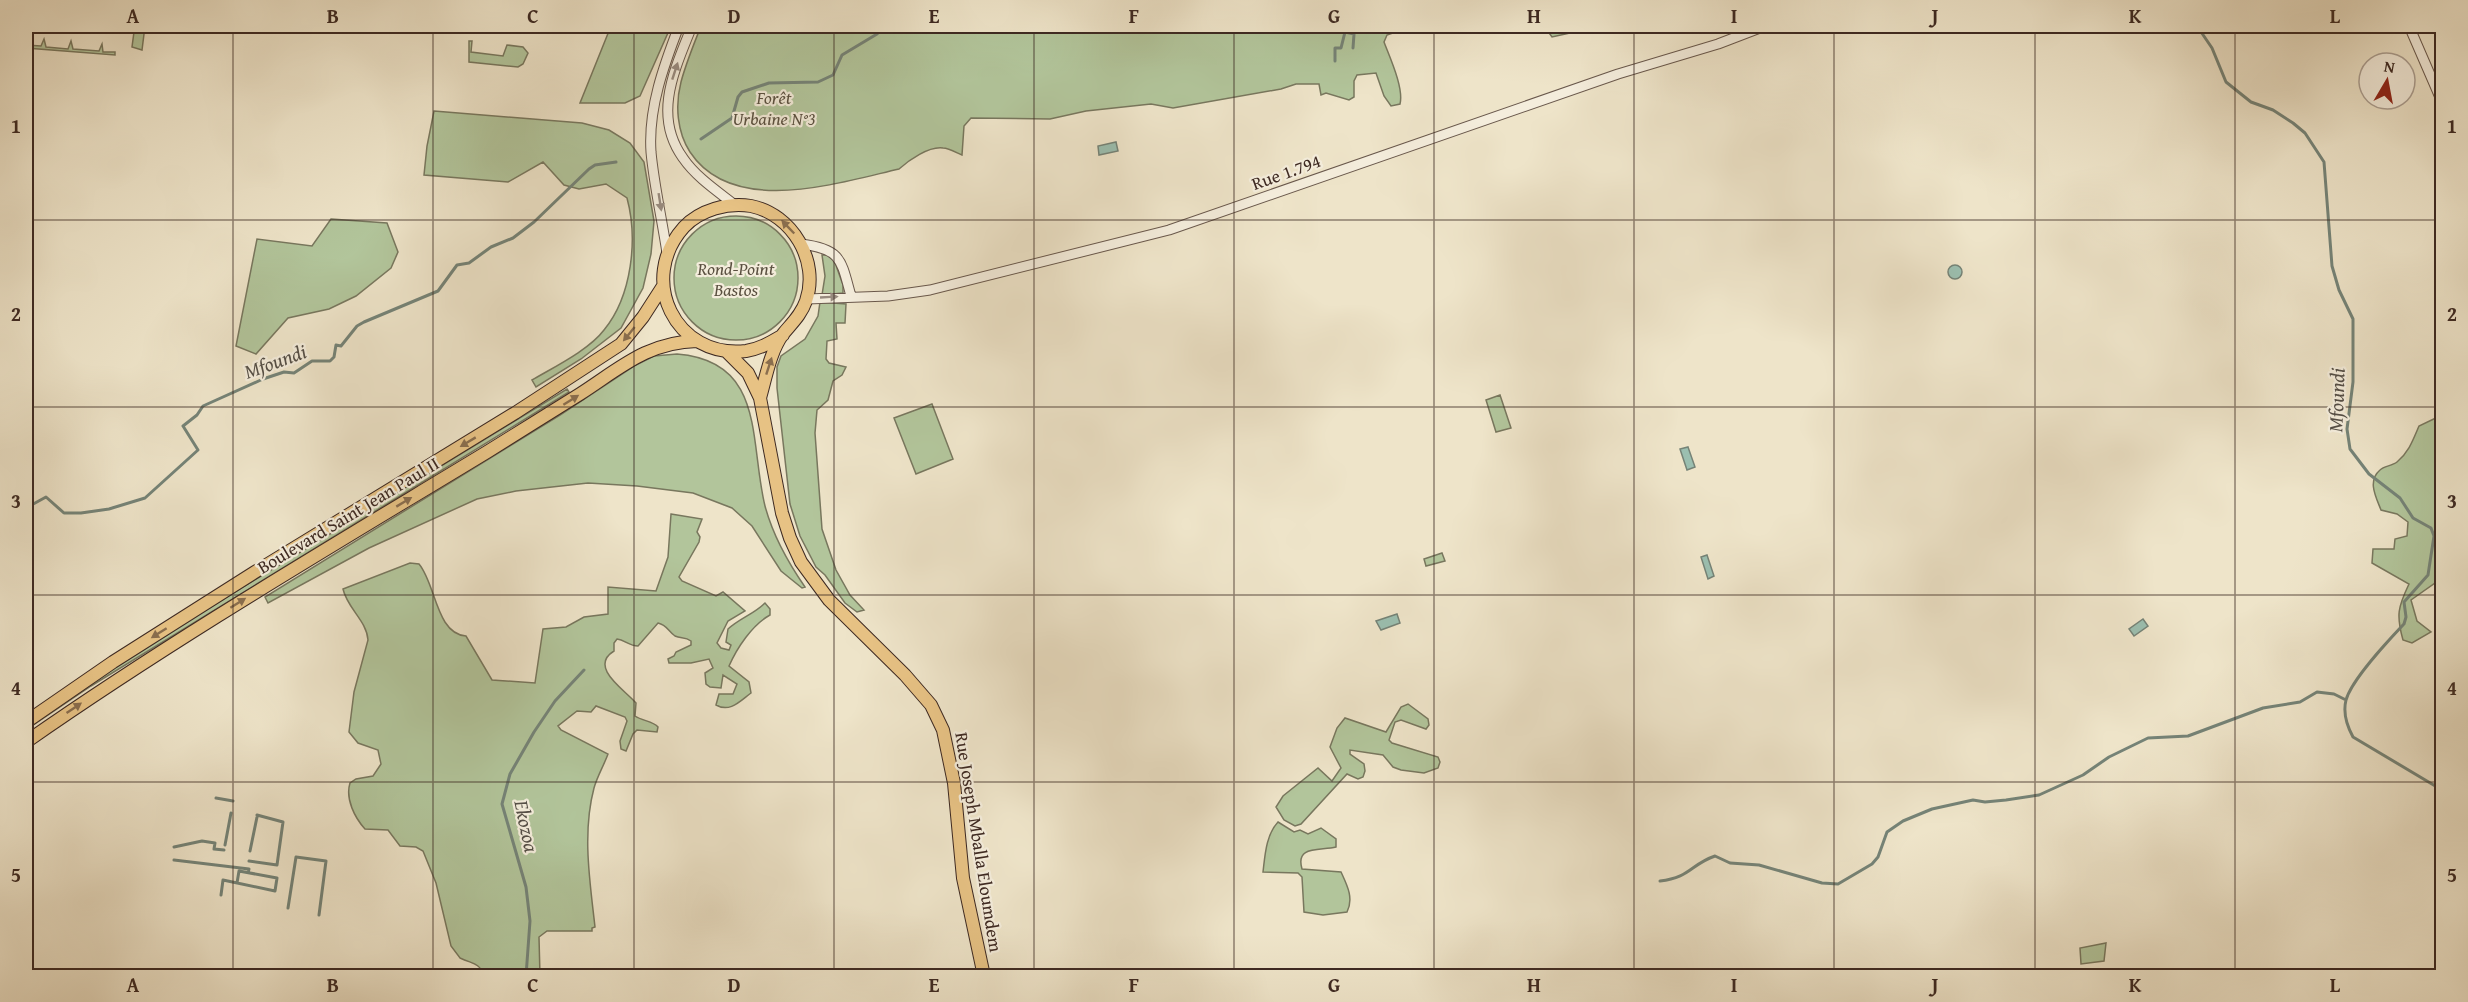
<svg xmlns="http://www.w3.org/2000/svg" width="2468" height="1002" viewBox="0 0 2468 1002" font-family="'Gentium Book Plus',serif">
<rect width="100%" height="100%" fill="#eee4c9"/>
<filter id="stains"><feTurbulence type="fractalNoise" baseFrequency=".00333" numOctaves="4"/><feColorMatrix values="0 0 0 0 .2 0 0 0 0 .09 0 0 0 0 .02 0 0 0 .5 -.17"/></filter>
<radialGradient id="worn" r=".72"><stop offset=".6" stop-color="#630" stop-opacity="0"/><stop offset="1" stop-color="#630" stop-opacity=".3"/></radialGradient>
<path fill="#b2c59b" stroke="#78775e" stroke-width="1.5" d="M142,26H145L142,50L132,47L134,32L142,31Z
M611,26H671L640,96L625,103H580Z
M701,26H1413L1387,35L1384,42C1390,58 1404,88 1400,104L1391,106L1384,96L1376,73L1357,75L1354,81V97L1349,100L1326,93L1321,95L1319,84H1296L1281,89L1173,108L1151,104L1086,111L1050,119L971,118L964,126L962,155C957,153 949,148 943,148C929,146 909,160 899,169C838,183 733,217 690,152C677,132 675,105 681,82C686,63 694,44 701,26Z
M1544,26H1582L1583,28L1579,31L1552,37Z
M44,39L46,47L68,49L71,41L73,49L99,51L102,44L103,52H115V55L26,48V45L41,46Z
M469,41H472L471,52L503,56L507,45L523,47L528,53L523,64L518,67L469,62Z
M434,111L582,123L609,130L630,143L644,162L654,221L651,254L643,288L621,328L581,359L536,387L532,380C554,367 589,350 604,330C632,296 638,239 627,198L606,184L579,189L564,185L543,162L508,182L424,175L427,146Z
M674 278a62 62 0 1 1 124 0a62 62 0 1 1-124 0Z
M331,219L387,223L398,252L391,268L356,296L329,309L288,318L256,354L236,346L257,239L312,246Z
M822,255H829L833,257L843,285V293L822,295L825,276Z
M820,302L846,304L845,323H836L837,339L827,341L826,359L829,363L846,367L842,375L833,381L828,400L817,410L815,433L822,529L836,570L850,595L864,610L857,612L845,603L825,575L816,567L800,536L790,504L777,388V367L781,356L805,339L818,316Z
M677,354C766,361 749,441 765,506C773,536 787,561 805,587L802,588L781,571L752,526L732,508L693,493L637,486L588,483L516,491L477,499L369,548L268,603L265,597L560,415L634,366L654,356Z
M567,389L569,392L91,686L26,730L117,664Z
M1500,395L1511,428L1496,432L1486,400Z
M932,404L953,459L916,474L894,418Z
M2442,415V578L2411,600L2417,621L2431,632L2412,643L2403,640C2396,615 2398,607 2409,584L2372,563L2373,549H2394L2395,539L2407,536L2408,522L2397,514L2381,510C2376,497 2367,481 2380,470C2384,466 2392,466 2397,462C2409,452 2413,440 2419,426Z
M671,514L702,519L697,532L700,537L699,542L679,577L682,581L716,596L723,592L745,611L728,621L717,643L721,648L729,650L731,645L726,642L728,629C740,618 754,614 765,603L770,609V615C752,625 737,648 729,666L749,682L751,693C740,701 730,713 716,705L719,694H733L737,684L723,675L721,688L710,687L706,684L705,673L713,668L709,659L691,663H669L668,659L674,656L676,652L691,645V641C685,636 681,639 675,636C668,631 667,625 658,623L638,646C629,646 625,640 617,639L614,643V651C588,667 625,690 636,703L635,716C642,721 653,721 658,727L657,732L637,730L633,734L626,751L621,749L620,741L627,721L625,717L596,706L591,712L577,711L558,726L561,730L608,754C604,765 597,777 594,788C582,833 590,882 595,927L592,928V931H547L539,937L540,976H486C476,961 475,965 460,958L451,946L436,883L423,851L416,847L400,846L388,830L365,829C355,818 345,799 350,783L356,779L373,776L381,764L378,750L358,743L349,732L354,692L368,640C367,621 347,608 343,589L410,563L419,564C436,584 436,634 466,636L492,680L535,683L543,629L566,627L584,617L608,614V587L656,591L668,557Z
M1442,553L1445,561L1426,566L1424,559Z
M1408,704L1428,719L1429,725L1426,729L1401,720L1395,722L1389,740L1392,743L1438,757L1440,762L1438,768L1424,773L1401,770L1393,767L1383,755L1350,750V754L1364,764L1365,771L1363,777L1358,779L1347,774L1301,824L1295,826L1284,820L1276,807L1283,796L1318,768L1332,781L1341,768L1330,747L1337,728L1345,718L1386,732L1401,707Z
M1278,822L1294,832L1300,830L1308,834L1321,828L1336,839V847C1320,851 1295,845 1302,869L1341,872C1347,885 1354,898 1347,912L1323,915L1304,912L1302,877L1298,873L1263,872C1265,855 1266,835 1278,822Z
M2106,943L2104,961L2081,964L2080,948Z"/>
<path fill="#9bbfb0" stroke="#758377" stroke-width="1.5" d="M1116,142L1118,151L1099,155L1098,146Z
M1948 272a7 7 0 1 1 14 0a7 7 0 1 1-14 0Z
M1688,447L1695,467L1687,470L1680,449Z
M1707,555L1714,576L1708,579L1701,557Z
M1397,614L1400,623L1381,630L1376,621Z
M2143,619L2148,626L2134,636L2129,629Z"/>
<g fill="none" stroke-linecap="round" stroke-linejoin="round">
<path stroke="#758377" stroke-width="3" d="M1334,26L1383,29L1405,26
M2197,26L2212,48L2226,82L2251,102L2273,110L2293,123L2305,133L2324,162L2332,266L2339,290L2353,319V382L2347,429L2350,449L2369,474L2400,498L2413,518L2431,528L2434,536L2428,575L2404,602L2406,617L2404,624C2388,641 2352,679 2346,700C2343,712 2347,726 2353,737L2442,790
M1335,61V48H1341L1345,32L1354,34L1353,48
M701,139L732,118L738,97L742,92L769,83L818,82L833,75L842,55L877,34L885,26
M26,508L46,497L64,513H81L109,509L145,498L198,450L183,426L197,415L203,406L263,379L284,372L294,373L312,361H330L334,357L336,345L341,346L357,326L364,322L438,291L457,265L469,263L491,247L513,238L534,222L589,169L595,165L616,162
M216,798L233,801
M225,845L231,813
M174,847L202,841L215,843L214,849L224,850
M250,851L257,817
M174,860L249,869L248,873
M249,861L277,865L283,822L257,815
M1660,881C1690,878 1691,864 1715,856L1730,863L1759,865L1822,883L1838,884L1872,864L1878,857L1887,832L1903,821L1932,809L1973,800L1985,802L2006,800L2039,795L2083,775L2109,757L2148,738L2188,736L2263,708L2300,702L2317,692L2334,694L2346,700
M221,895L223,880L275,891L277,878L239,871L237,883
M288,908L296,857L326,861L319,915
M526,976L530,921L526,887L502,804L510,774L534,732L555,701L584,670"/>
<g stroke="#69584c" stroke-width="11">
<path id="minor" d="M692,26C675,69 652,115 683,158C696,177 717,191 735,205
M2409,26L2442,102
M801,244C842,249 841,260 851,296
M667,253C662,219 654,185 651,152C648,108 664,65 679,26
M807,299L888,296L930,290L1169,230L1618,74L1718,44L1765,26"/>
</g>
<g stroke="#3d2922" stroke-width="14">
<path id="major" d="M726,351L748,373L760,398L782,513L790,538L801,562L829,600L905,675L931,705L943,730L954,783L963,878L984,976
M760,398C766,377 770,352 783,334C792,323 801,315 806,301C820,261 792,214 751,206C728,202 700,210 684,227C637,279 675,359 746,351C760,349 771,342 783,335
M26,722L113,662L255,572L515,413L621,344L643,317L663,286
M26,742C175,638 332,546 487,452C518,433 549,413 580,394C619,369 647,342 697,341"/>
</g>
<use href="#minor" stroke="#f4eddc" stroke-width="9"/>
<use href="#major" stroke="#e7c284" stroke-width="12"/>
</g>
<defs><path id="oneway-solid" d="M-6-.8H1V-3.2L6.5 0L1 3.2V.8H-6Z" transform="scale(1.5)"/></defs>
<g fill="#988b7f">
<use href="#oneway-solid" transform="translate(675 71) rotate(-72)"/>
<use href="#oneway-solid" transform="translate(660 202) rotate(81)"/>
<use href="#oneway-solid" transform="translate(829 297) rotate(-3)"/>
</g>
<g fill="#8a6e4e">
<use href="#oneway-solid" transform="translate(788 227) rotate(-134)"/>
<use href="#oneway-solid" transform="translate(629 334) rotate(129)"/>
<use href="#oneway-solid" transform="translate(769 366) rotate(-72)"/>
<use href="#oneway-solid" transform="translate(571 400) rotate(-32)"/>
<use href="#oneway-solid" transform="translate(468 442) rotate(149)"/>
<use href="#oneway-solid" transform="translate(404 502) rotate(-31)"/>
<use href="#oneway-solid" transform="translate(238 603) rotate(-32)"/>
<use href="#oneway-solid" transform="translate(159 633) rotate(148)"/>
<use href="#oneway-solid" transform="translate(74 708) rotate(-34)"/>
</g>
<path fill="none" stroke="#3d2922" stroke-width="1.5" stroke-opacity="0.55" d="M233,26V976M433,26V976M634,26V976M834,26V976M1034,26V976M1234,26V976M1434,26V976M1634,26V976M1834,26V976M2035,26V976M2235,26V976M26,220H2442M26,407H2442M26,595H2442M26,782H2442"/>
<g text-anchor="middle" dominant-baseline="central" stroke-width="4.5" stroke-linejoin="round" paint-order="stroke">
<g font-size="18" font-style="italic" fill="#5a5040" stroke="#f4eddc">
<text x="774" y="97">Forêt<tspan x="774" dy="21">Urbaine N°3</tspan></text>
<text x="736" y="268">Rond-Point<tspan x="736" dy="21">Bastos</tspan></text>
</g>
<g font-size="18" fill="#3d2922" stroke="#f4eddc">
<text transform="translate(1286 172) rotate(-20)">Rue 1.794</text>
<text transform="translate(348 515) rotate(-31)">Boulevard Saint Jean Paul II</text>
<text transform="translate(979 842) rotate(81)">Rue Joseph Mballa Eloumdem</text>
</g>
<g font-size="20" font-style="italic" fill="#544e46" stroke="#f4eddc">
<text transform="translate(275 361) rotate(-20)">Mfoundi</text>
<text transform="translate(2336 400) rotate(-88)">Mfoundi</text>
<text transform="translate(527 826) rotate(78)">Ekozoa</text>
</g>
</g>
<rect width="2468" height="1002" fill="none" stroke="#eee4c9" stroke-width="66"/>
<g transform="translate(2387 81) rotate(10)"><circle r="28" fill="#f4eddc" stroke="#ab9f92" stroke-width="1.5"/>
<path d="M0-4.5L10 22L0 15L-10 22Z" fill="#8f2418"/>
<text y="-9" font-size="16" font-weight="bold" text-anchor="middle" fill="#3d2922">N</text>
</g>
<rect x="33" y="33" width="2402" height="936" fill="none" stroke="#3d2922" stroke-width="2"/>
<g font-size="20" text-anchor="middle" font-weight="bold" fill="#3d2922">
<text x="133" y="23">A</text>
<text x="333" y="23">B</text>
<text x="533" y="23">C</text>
<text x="734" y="23">D</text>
<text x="934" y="23">E</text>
<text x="1134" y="23">F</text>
<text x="1334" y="23">G</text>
<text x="1534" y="23">H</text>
<text x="1734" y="23">I</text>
<text x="1935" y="23">J</text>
<text x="2135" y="23">K</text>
<text x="2335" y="23">L</text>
<text x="16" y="133">1</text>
<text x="2452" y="133">1</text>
<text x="16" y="321">2</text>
<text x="2452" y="321">2</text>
<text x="16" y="508">3</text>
<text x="2452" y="508">3</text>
<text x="16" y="695">4</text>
<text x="2452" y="695">4</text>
<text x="16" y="882">5</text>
<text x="2452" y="882">5</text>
<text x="133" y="992">A</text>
<text x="333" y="992">B</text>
<text x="533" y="992">C</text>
<text x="734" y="992">D</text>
<text x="934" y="992">E</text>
<text x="1134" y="992">F</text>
<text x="1334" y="992">G</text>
<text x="1534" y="992">H</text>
<text x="1734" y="992">I</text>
<text x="1935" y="992">J</text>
<text x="2135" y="992">K</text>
<text x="2335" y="992">L</text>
</g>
<rect width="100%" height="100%" filter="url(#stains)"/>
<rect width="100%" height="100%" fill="url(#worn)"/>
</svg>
